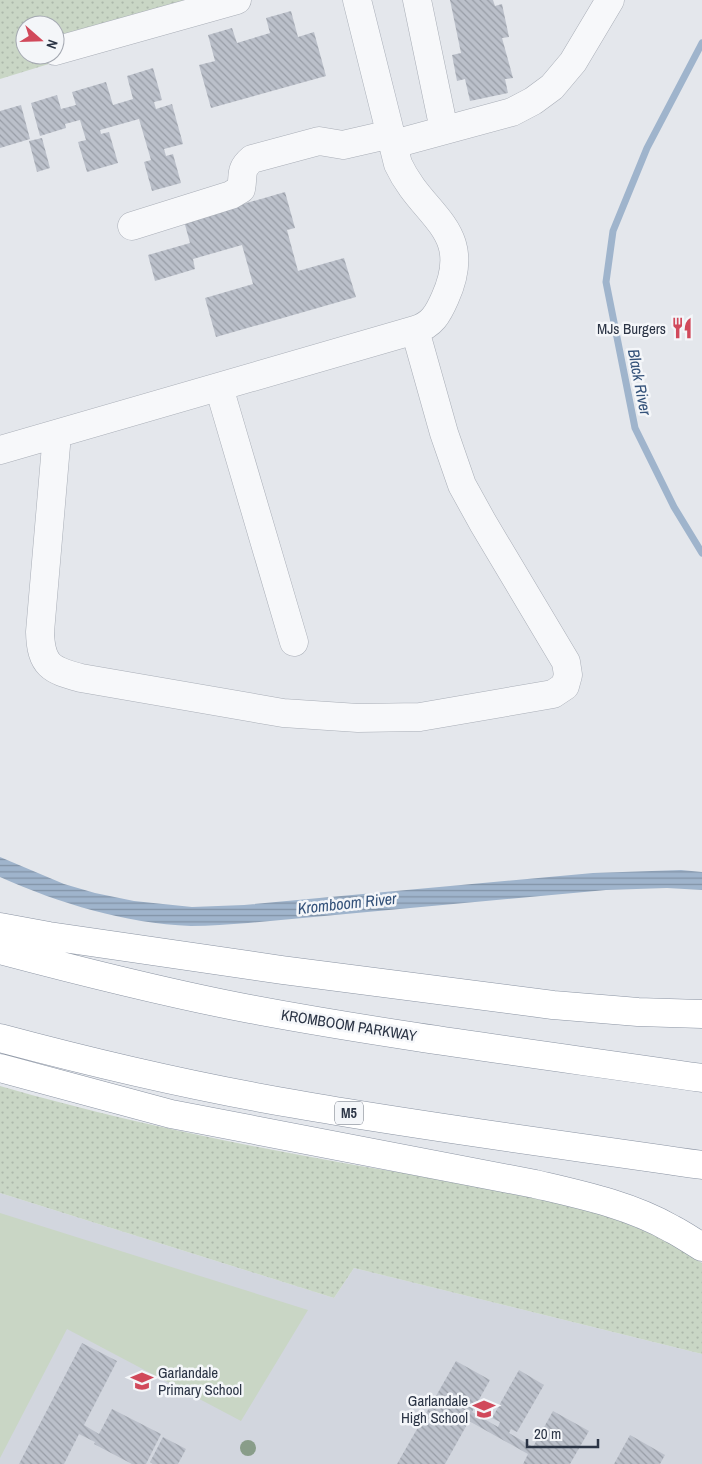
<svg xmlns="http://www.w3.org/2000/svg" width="702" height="1464" viewBox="0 0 702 1464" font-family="'Archivo Narrow',sans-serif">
<defs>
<pattern id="grass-dots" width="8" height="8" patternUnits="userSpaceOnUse" patternTransform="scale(1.25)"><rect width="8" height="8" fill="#c9d6c5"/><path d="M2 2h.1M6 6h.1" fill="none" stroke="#adb8ab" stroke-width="1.8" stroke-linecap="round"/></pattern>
<pattern id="water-rules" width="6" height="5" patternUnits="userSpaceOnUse" patternTransform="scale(1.25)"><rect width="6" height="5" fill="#9fb4cc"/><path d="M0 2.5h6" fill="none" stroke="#8293a7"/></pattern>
<pattern id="building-back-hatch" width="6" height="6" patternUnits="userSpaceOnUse" patternTransform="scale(1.25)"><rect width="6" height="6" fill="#bbc0ca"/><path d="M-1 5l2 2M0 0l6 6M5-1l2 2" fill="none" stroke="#989da6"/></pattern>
</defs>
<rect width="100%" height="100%" fill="#e4e7ec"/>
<path fill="#d2d6de" d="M0,1193L334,1298L354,1268L702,1354V1464H0Z"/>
<path fill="url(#grass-dots)" d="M0,0H196L55,39V25H25V55H50L52,63L0,79Z
M0,1086C111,1118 225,1142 338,1162C458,1184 600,1193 702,1263V1354L354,1268L334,1298L0,1193Z"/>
<path fill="#c9d6c5" d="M0,1213L308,1310L241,1421L67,1329L0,1458Z"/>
<path fill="url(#water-rules)" d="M0,857L64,884L95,893L134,901L192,907L244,905L593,873L681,870L702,872V890L667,888L606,890L248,923C229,924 210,926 191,926C124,923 61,904 0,877Z"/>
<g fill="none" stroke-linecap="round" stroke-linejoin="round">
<path stroke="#9fb4cc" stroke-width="7" d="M702,43L647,148L613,231L606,282L635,428L674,507L702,553"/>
</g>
<path fill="url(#building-back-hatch)" d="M450,0H493L495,6L502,4L509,37L502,38L513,78L505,79L508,93L470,101L465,79L457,81L452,55L461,53Z
M291,11L298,37L314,32L326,76L211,108L199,65L215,61L208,35L232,28L237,43L270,33L266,18Z
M153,68L162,100L154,102L156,109L172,104L183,144L164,149L166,156L173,154L181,183L152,191L144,162L151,160L139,119L100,130L101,134L109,132L118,163L87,172L78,142L86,140L80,120L65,124L66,128L40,136L31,103L57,95L61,109L76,105L72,92L106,82L113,105L133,99L127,76Z
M21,105L30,139L0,148V111Z
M42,138L50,168L37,172L29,141Z
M285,192L295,228L287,230L298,271L344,258L356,297L216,337L205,298L253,284L242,245L193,259L195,269L155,281L148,255L190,243L184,221Z
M82,1343L117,1361L84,1425L99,1434L112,1409L161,1434L146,1464H132L94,1444L95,1442L79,1434L64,1464H19Z
M456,1361L490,1380L472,1412L498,1427L500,1422L492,1418L519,1370L544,1385L517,1432L511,1429L509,1433L533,1447L553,1411L589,1431L570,1464H523L528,1454L469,1421L445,1464H397Z
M630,1435L665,1455L660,1464H614Z
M163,1437L186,1449L178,1464H153L150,1462Z"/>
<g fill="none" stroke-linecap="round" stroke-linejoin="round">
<g stroke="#a9aeb7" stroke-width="29">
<path id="minor" d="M417,0L444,130
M55,51L237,0
M394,144L512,112L533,101L552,87L573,62L610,0
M132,226L231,195L241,189C244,175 239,170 252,159L319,141L343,145L391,134
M219,387L294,642
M57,434L40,632C41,666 51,670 81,678L283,713L358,718L420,717L553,694L565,686L568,675L566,662L483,523L462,485L444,433L415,330
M0,450L415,330C432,325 438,314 445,298C476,229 423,218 398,164L357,0"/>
</g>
<g stroke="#8b94a3" stroke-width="29">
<path id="highway" d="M0,927L49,936L282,970L553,1005L638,1012L702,1014
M0,950C83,972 166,993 250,1009C399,1037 552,1056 702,1078
M0,1038C97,1064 195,1087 295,1104C430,1128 566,1145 702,1165
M0,1068L171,1114L535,1184C582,1195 630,1205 672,1229C682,1234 692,1241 702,1247"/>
</g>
<use href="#minor" stroke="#f7f8fa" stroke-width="28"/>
<use href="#highway" stroke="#fff" stroke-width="28"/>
</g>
<circle fill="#899d89" cx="248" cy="1448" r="8"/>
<defs>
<g id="restaurant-bare" transform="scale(1.725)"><path d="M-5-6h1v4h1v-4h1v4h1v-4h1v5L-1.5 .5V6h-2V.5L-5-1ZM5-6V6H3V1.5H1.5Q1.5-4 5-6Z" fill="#d1495b" stroke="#f4f6f9" stroke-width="2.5" paint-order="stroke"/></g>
<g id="school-bare" transform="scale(1.725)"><path d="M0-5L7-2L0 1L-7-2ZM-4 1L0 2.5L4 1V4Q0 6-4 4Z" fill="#d1495b" stroke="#f4f6f9" stroke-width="2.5" paint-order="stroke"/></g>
</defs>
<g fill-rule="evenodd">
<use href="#restaurant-bare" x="682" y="328"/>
<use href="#school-bare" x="142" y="1381"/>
<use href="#school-bare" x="484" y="1409"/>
</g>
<g text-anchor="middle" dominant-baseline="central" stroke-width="5" stroke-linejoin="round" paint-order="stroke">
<rect fill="#f4f6f9" stroke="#676e7b" stroke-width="1" x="335" y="1101.5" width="28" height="23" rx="4"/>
<g font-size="14" font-weight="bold" fill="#2b3445">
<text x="349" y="1113">M5</text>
</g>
<g font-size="15" fill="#2b3445" stroke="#f4f6f9" text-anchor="end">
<text x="666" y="328">MJs Burgers</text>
<text x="158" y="1372" text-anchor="start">Garlandale<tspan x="158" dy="17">Primary School</tspan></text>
<text x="468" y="1400">Garlandale<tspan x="468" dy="17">High School</tspan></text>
</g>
<g font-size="15" fill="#2b3445" stroke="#f4f6f9">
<text transform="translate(349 1025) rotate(9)">KROMBOOM PARKWAY</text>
</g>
<g font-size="16" font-style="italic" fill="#34527a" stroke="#f4f6f9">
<text transform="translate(640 382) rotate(79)">Black River</text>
<text transform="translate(347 903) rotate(-6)">Kromboom River</text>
</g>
</g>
<g transform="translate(40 40) rotate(110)"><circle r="24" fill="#f4f6f9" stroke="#a4a8b1"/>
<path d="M0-4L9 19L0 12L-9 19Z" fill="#d1495b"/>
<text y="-8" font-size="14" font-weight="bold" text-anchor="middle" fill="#2b3445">N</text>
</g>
<path d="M527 1439v8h71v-8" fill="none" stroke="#2b3445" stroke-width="2.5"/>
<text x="534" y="1439" font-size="15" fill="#2b3445" stroke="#f4f6f9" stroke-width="4" paint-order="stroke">20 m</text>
</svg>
